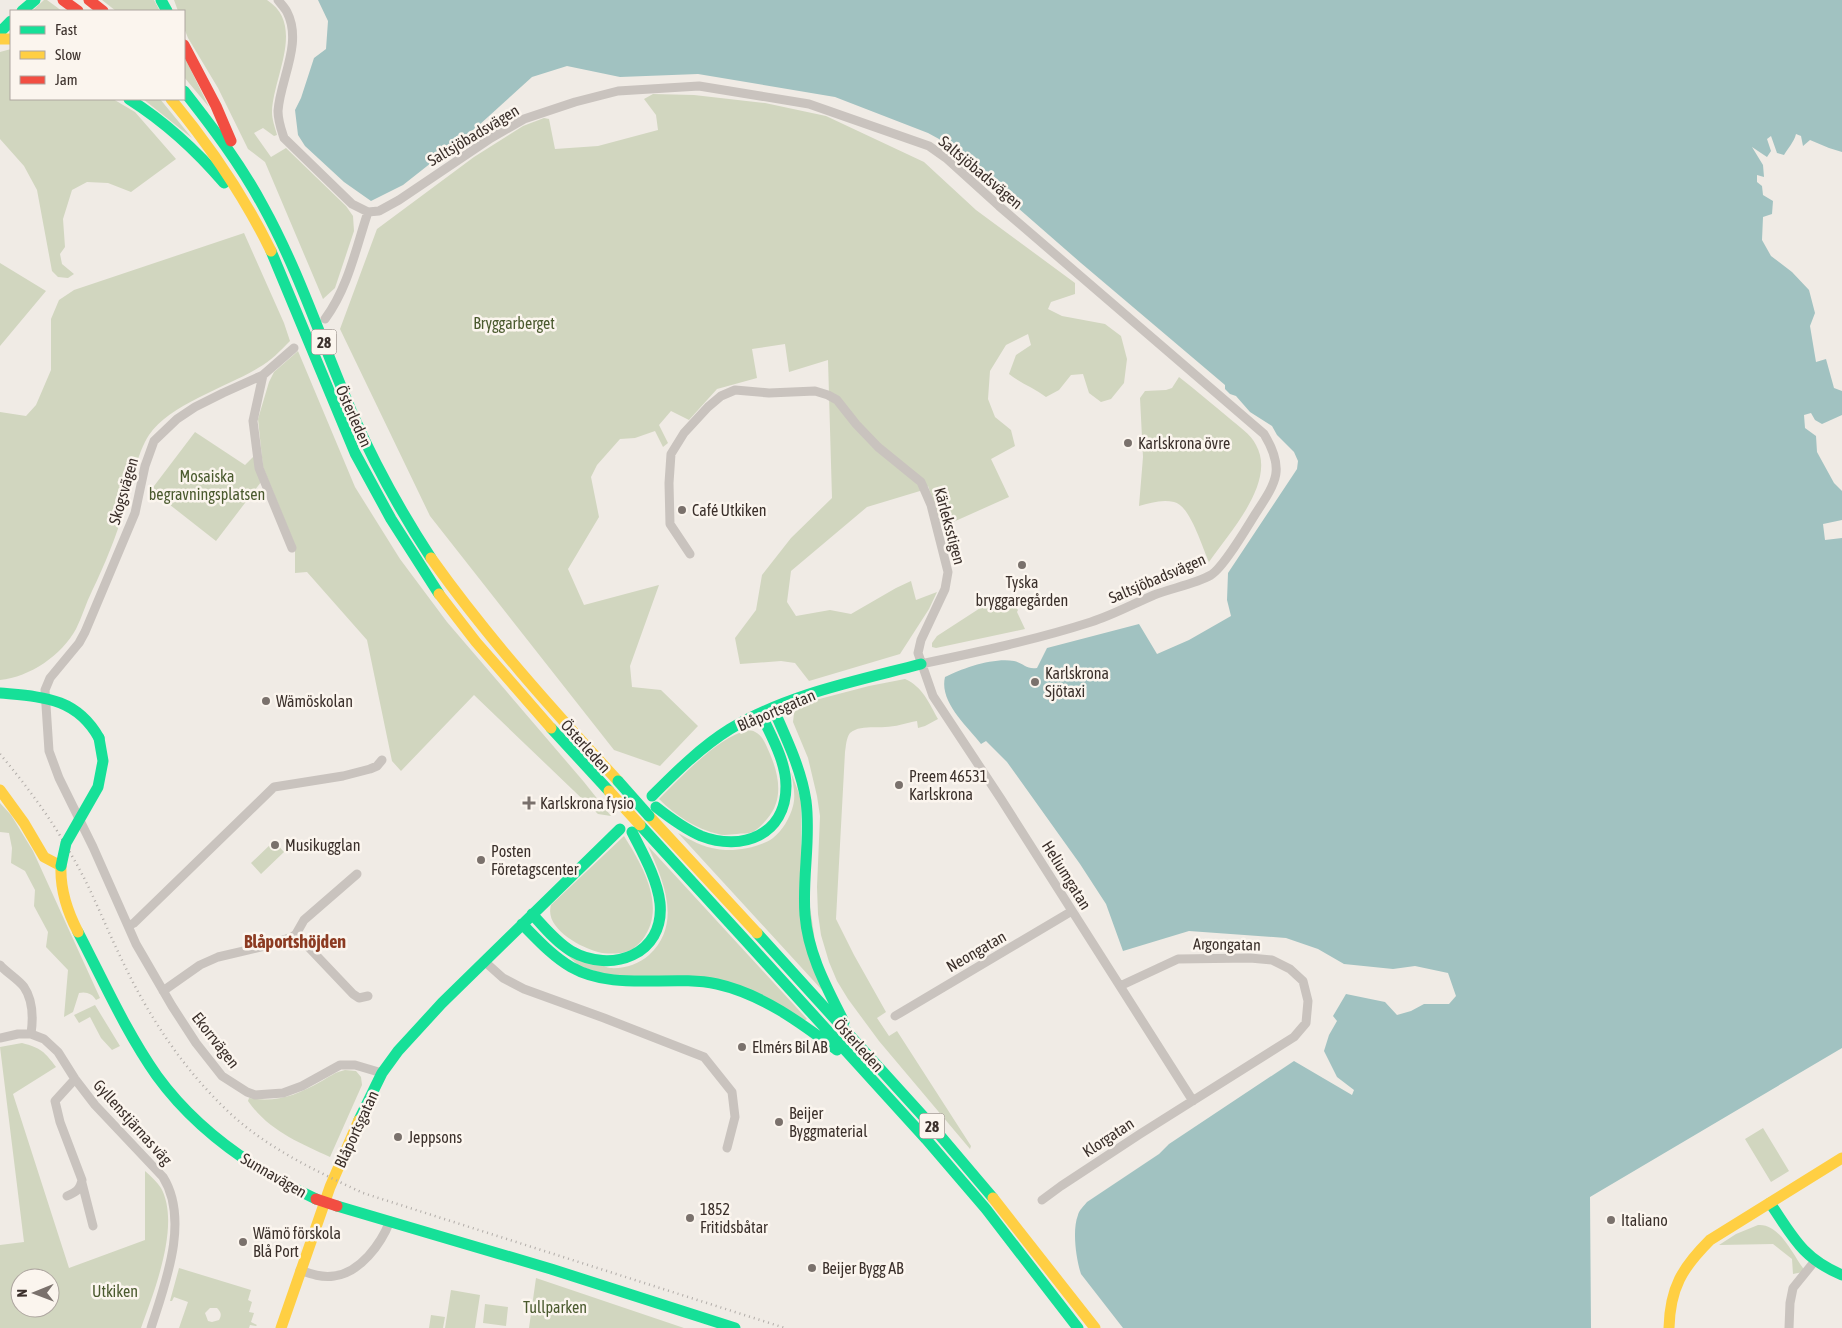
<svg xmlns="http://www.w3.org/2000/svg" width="1842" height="1328" viewBox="0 0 1842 1328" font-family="'Asap Condensed',sans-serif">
<rect width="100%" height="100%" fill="#f0ebe5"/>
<path fill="#d1d6bf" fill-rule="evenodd" d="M44,0H47L62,11H32Z
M102,0H154L160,11H116Z
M174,0H267C306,25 273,77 272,112C272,120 275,127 277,135L274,136L263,128L254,133L271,157L286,148L346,206L353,216L354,231L335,288L323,299L265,162L248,149L218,88L188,38L184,28V11H178Z
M11,49V99H113L135,112L176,159L131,192L108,183L87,182L72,190L63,219L65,247L60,254L62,264L74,274L68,278L58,277L52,271L37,190L24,166L0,139V52Z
M184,56L209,107L184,77Z
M653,94L694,95L765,103L826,116L924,162L976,210L1075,283V294L1051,302L1048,309L1062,316L1105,324L1121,336L1127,359L1124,383L1111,399L1101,402L1089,393L1083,374L1071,375L1059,390L1046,397C1034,388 1020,383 1009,374L1016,355L1031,345L1028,334L1006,345L990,371L988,399L995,417L1011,430L1015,446L991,459L1009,497L942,527L928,486L920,491L867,507L791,571L787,602L796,616L830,610L851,614L896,588L911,581L916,600L937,592L929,609L900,654L809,681L795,663L781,661L740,664L735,638L756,610L762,575L791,538L832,498L828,360L789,372L785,344L752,349L757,378L717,389L689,420L671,411L659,425L668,443L663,447L655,431L635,438L620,439L597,465L591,477L599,517L568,569L584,605L659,585L630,666L632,687L661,690L698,726L660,766L614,750L430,516L340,329L377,229L474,157L523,126L544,118L549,119L555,149L598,146L658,130L656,115L644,99Z
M143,99H160L192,138Z
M244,233L284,323L290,341C280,351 271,361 258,368C227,387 170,404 149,435C137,453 130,488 124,510C116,537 105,564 92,591C86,603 82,617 76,629C62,655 30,677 0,680V412L26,416L36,405L51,370V319L59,300L74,290Z
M0,263L46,291L0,346Z
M298,351L355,487L400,559L447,622L584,782L611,816L598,814L474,695L401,771L392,761L367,640L307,572L295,573V545L263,467L258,419L269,382L274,372Z
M1179,377C1196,390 1212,404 1229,418C1238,426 1251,434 1256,445C1277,482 1229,533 1209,562C1202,547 1190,505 1174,502C1162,499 1150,503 1139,506L1143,457L1140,398L1145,391L1166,390L1172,388Z
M195,432L245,465L254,456L261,482L216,541L151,490Z
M991,601L1015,606L1018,610L1017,612L1025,629L936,648L932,647V643L937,636Z
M905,679C923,687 929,703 938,719L925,726L918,728L917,721C906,723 895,727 885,727C875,728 859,725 850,733C846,738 846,747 845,752L836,919L854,955L886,1012L877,1018L889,1036L897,1031L971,1146L970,1149L879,1041L848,999L837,981L829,962L821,935L818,914L817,887L820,816L817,796L808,758L793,722L794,713L797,707L804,703L869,686Z
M748,730C761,731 765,742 770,754C779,775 784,800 767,819C763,824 758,829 753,832C748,834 742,833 737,834C731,834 724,836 718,834C696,829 675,815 659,799C681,777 718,737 748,730Z
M791,772L801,799V844L822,990L678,833C690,840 703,847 717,849C733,852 759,848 773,838C782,831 790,818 793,806C796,795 793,783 791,772Z
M0,803L11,815L33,851L100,998L96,1000C93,994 86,991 79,993L73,1012L64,1017L68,970L46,947L48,932L34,906L35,890L25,871L11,863L12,848L9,833L0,832Z
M624,836C642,865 667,906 643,939C639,944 632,951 625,952C618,954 605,954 598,952C580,947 544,928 551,905Z
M274,841L284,852L261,874L251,863Z
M648,846L807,1019L804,1021L759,993L608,975L579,966L540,929C553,936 600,967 610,968C624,969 639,964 649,955C683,924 663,880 648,846Z
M95,1005L120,1046L112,1050L101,1038L90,1017L79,1023L74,1015Z
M22,1043C41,1048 45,1052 56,1067L13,1094L69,1268L145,1240V1171C151,1176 157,1182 161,1188C181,1224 154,1292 141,1328H0V1245L24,1242L0,1047ZM20,1278H50V1308H20Z
M345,1070L356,1071L361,1077L362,1085L330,1157C299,1143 268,1130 248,1101L249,1098C276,1103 297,1095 320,1082C329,1077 335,1072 345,1070Z
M1763,1128L1789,1171L1771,1182L1745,1139Z
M1758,1225C1779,1223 1792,1253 1803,1268V1272L1793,1274L1792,1259L1773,1244L1719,1245L1736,1234Z
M179,1268L251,1290L248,1300L252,1302L249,1312L254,1313L251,1322L257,1325L256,1326L250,1325L249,1328H179L188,1302L174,1297L172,1301H170ZM210,1308H217C221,1312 222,1315 219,1320L212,1322L208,1321L205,1313Z
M536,1278L684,1328H529Z
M451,1290L480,1295L475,1328H445Z
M485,1304L508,1307L506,1326L483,1323Z
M431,1315L445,1317L443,1328H429Z"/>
<path fill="#a1c2c1" d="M318,0H1842V152L1829,148L1810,140L1803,146L1801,136L1796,134C1794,142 1788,148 1784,155L1777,153L1771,136L1767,139L1771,151L1767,157L1752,147L1763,165L1764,177L1757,175V182L1762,186L1763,195L1773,201L1772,214L1763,217L1762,240L1771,256L1792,272L1809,290L1815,313L1810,326L1816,362L1826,359L1834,388L1842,391V415L1822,424L1815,420L1811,413L1804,415L1805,428L1816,436L1817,452L1834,483L1842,491V520L1823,524L1825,540L1842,538V1048L1590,1197L1591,1328H1123L1081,1274C1076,1259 1072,1230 1078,1215C1079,1210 1084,1206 1087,1202L1159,1154L1169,1144L1294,1061L1352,1095L1354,1090L1337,1077L1324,1051L1329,1035L1337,1021L1333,1016L1346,994L1385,1002L1397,1015L1411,1011L1424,1004H1449L1456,996L1448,973L1415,966L1393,969L1344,964L1318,949L1286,938L1189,931L1123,951L1106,904L1080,864L1007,762L986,741L981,744C967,726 939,702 945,677C962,668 995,657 1014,661C1023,663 1027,670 1037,668L1047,648L1139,624L1157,654L1189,640L1231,616L1227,600L1228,573L1297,469L1298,461L1294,452L1277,435L1272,426L1250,412L1236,396L1230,394L1225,389V385L1081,263L939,139L928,133L835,97L698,74L620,77L567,66L532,77L478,126L403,185L371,201L344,182L305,146L298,135L295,110L301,98L314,58L326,49L328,21Z"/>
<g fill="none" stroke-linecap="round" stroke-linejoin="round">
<path stroke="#c9c3be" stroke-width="9" d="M278,0C281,4 285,8 287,12C303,43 280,80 278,111C278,121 281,129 284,138L352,204L368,212L379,211L399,200L491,138L524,119L575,102L618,91L699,86L809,104L929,146L946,158L999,206L1264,434C1285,469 1277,481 1256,513C1247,527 1224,567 1211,575C1195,584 1172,588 1154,595C1133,604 1113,615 1091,622C1035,640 978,652 921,664
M325,319C348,288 356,248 368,212
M294,348L263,375L223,393L195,407L177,419L154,441L145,466L135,513L85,632L79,643L50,678L45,690L49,751L59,778L93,847L136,944L172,1006L196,1043L222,1076L247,1092L255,1095L283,1093L302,1086L340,1065H355L382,1073
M263,375L253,421L259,468L292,548
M690,554L670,524L669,483L671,454L684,433L708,407L721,396L735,390L769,393L815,391L828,395L837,400L856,424L878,447L921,482L931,505L948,572L945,589L921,640L918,653L933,696L1001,799L1193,1101
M128,926L134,923L274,787L343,776L370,769L377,766L382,760
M296,934L353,994L359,998L368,996
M484,961L503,978L524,989L604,1018L704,1057L732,1092L735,1117L727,1148
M0,965C7,973 18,979 24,987C33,1000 33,1020 31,1034
M163,991L200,965L218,957L269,945L292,937L296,934L304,920L357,874
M895,1016L1072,911
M0,1038L18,1034H31L44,1039L58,1052L75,1079L95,1105L163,1177C190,1220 165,1284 151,1328
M82,1183L93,1226
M67,1196C76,1192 80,1190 82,1180L60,1122L55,1101L75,1079
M1042,1200L1061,1186L1140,1134L1294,1037L1306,1023L1308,1001L1303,981L1290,969L1272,960L1250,958L1178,959L1120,986
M300,1270C311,1274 322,1278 334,1276C360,1273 381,1244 390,1221
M1789,1328L1790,1303L1793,1288L1814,1262"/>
<path stroke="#16e098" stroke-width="11" d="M161,0L167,11
M22,11L35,0
M0,32L11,21
M184,91C213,128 241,165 263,206C300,273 323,346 353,415C375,465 401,512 431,558
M129,99C165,122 196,150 224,183
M271,251L355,453L391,519L439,594
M0,693C42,697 76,697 99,738
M773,708C786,738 801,768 806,801C811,839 802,877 805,915C808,954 827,988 844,1022
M551,728L609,791
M652,796C676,772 701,747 730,729C788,694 856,681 921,664
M656,807C670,818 685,829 701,836C742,852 786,835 786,786C786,761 771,736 761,714
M640,825L747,942
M532,914C544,927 556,942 571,951C611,974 665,955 660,903C657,878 643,854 632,832
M522,924C537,939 552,956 571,967C615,992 670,974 717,984C762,994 801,1023 837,1050
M78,932C103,980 126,1032 157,1076C197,1131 256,1171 316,1199
M757,933L932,1126L993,1198
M747,942L926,1139L986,1209L1078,1328
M359,1120L382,1073L398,1051L442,1003L620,829
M1770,1203C1793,1237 1802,1258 1842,1275
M337,1206L551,1269L735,1328"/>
<path stroke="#ffcf43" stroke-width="11" d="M0,39H11
M171,99C210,146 244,196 271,251
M431,558C487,637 552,709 618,781
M439,594L476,642L551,728
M0,790L24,823L44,857L61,866C60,890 67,911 78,932
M649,816L757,933
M993,1198L1095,1328
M281,1328L330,1187L359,1120
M1669,1328C1670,1288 1682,1268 1710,1240L1842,1158"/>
<path stroke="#f24e42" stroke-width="11" d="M63,0L78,11
M89,0L103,11
M184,45L216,106L231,141"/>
<path stroke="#b1aca8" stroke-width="2.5" stroke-dasharray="1 4" stroke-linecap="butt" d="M0,754C27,786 52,820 72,856C91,888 104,923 120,956C148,1016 184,1071 233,1116C271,1150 318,1172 363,1193L785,1328"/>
<path stroke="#16e098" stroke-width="11" d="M618,781L649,816
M61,866L66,843L98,787L103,761L99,738"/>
<path stroke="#ffcf43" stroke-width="11" d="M609,791L640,825"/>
<path stroke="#f24e42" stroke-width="11" d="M316,1199L337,1206"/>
</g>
<g fill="#7a716c" stroke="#fbf5ee" stroke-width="2">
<circle cx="1128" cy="443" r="5"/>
<circle cx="682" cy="510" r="5"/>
<circle cx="1022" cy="565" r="5"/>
<circle cx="1035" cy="682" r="5"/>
<circle cx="266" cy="701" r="5"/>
<circle cx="899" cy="785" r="5"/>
<path d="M526.5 795.5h5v5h5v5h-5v5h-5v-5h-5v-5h5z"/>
<circle cx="275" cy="845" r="5"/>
<circle cx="481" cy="860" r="5"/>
<circle cx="742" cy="1047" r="5"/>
<circle cx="779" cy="1122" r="5"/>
<circle cx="398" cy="1137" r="5"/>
<circle cx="690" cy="1218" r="5"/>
<circle cx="1611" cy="1220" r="5"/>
<circle cx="243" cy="1242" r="5"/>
<circle cx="812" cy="1268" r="5"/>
</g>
<g text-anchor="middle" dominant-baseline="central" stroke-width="5" stroke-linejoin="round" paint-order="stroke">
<g fill="#fbf5ee" stroke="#756b66" stroke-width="1">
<rect x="311.5" y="329.5" width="25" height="25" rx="4"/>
<rect x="919.5" y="1113.5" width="25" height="25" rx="4"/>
</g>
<g font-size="15" font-weight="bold" fill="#3b302b">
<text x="324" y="342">28</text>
<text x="932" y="1126">28</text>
</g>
<g font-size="16" fill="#3b302b" stroke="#fbf5ee">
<text transform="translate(473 135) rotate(-31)">Saltsjöbadsvägen</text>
<text transform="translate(981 172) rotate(40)">Saltsjöbadsvägen</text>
<text transform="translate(354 416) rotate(66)">Österleden</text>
<text transform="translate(123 491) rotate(-74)">Skogsvägen</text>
<text transform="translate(950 526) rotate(75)">Kärleksstigen</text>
<text transform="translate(1157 578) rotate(-23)">Saltsjöbadsvägen</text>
<text transform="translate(776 710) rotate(-23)">Blåportsgatan</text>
<text transform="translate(586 746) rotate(48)">Österleden</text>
<text transform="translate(1067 875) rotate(58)">Heliumgatan</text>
<text transform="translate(1227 944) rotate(1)">Argongatan</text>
<text transform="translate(976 951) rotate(-30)">Neongatan</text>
<text transform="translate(216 1040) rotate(52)">Ekorrvägen</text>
<text transform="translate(859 1045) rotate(48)">Österleden</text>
<text transform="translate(133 1122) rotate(48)">Gyllenstjärnas väg</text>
<text transform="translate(356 1129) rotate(-65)">Blåportsgatan</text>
<text transform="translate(1108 1137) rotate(-33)">Klorgatan</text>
<text transform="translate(274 1175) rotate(30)">Sunnavägen</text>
</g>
<g font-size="16" fill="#4a5a2e" stroke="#fbf5ee">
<text x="514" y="323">Bryggarberget</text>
<text x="207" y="476">Mosaiska<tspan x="207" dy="18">begravningsplatsen</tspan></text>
<text x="115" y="1291">Utkiken</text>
<text x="555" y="1307">Tullparken</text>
</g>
<g font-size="16" fill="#3b302b" stroke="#fbf5ee" text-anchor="start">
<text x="1138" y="443">Karlskrona övre</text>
<text x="692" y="510">Café Utkiken</text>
<text x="1022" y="582" text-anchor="middle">Tyska<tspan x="1022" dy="18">bryggaregården</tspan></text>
<text x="1045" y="673">Karlskrona<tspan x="1045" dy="18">Sjötaxi</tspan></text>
<text x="276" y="701">Wämöskolan</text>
<text x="909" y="776">Preem 46531<tspan x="909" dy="18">Karlskrona</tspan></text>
<text x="540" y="803">Karlskrona fysio</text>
<text x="285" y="845">Musikugglan</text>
<text x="491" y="851">Posten<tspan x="491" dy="18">Företagscenter</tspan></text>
<text x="752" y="1047">Elmérs Bil AB</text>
<text x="789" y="1113">Beijer<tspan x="789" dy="18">Byggmaterial</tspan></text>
<text x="408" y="1137">Jeppsons</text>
<text x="700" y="1209">1852<tspan x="700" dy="18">Fritidsbåtar</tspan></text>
<text x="1621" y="1220">Italiano</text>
<text x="253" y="1233">Wämö förskola<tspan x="253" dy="18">Blå Port</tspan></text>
<text x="822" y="1268">Beijer Bygg AB</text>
</g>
<g font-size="18" font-weight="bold" fill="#8c3b22" stroke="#fbf5ee">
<text x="295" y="941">Blåportshöjden</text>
</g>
</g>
<rect x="10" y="10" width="175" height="90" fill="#fbf5ee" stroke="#aea6a0"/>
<rect x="20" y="26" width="25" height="8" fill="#16e098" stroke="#aea6a0"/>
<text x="55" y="35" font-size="15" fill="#3b302b">Fast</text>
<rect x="20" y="51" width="25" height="8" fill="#ffcf43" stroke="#aea6a0"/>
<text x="55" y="60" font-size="15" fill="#3b302b">Slow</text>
<rect x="20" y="76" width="25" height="8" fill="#f24e42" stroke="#aea6a0"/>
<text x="55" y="85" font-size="15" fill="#3b302b">Jam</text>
<g transform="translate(35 1293) rotate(269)"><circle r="24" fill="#fbf5ee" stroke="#aea6a0"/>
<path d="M0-4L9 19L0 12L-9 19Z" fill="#7a716c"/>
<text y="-8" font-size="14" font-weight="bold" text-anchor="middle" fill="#3b302b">N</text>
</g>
</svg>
